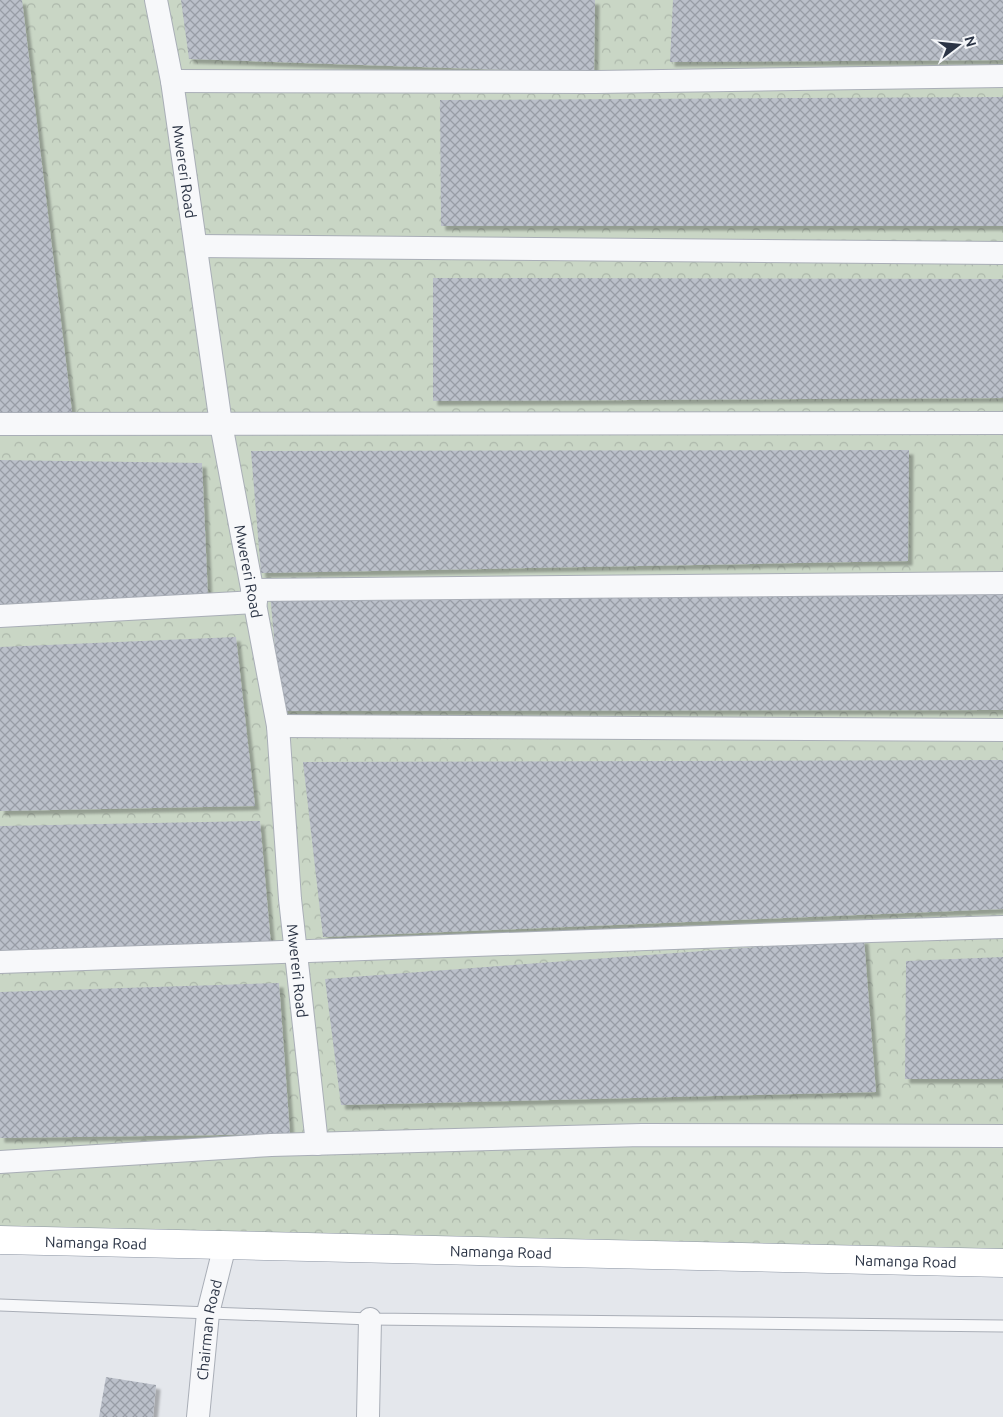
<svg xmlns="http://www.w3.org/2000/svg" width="1003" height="1417" viewBox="0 0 1003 1417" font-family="Ubuntu,sans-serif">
<defs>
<pattern id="park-crowns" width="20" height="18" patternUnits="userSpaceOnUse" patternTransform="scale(1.25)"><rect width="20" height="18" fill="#c9d6c5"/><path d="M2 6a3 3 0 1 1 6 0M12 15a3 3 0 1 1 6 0" fill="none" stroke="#adb8ab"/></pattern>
<pattern id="building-cross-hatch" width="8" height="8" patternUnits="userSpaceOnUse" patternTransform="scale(1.25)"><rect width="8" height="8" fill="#bbc0ca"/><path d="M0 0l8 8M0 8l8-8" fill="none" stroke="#989da6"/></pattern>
<filter id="shadow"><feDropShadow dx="4.5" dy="4.5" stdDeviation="1" flood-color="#0004"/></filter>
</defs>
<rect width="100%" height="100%" fill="#e4e7ec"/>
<path fill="url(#park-crowns)" d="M0,0H1003V1263L0,1240Z"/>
<path fill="url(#building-cross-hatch)" filter="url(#shadow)" d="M0,0H22L73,420H0Z
M181,0H595L594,73L189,59Z
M673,0H1003V60L670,62Z
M1003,97V226H441L440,100Z
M433,278L1003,279V398L433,401Z
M909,450L908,561L261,573L251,451Z
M0,460L202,463L208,597L0,609Z
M1003,588V710L281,711L270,594Z
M236,637L255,806L0,811V647Z
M1003,760V909L323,937L303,762Z
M260,821L271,945L0,951V826Z
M864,939L876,1092L341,1105L325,979Z
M1003,957V1079H905L906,961Z
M279,983L290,1134L0,1138V992Z
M106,1377L156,1385L153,1417H99Z"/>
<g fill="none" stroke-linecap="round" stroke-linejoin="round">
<g stroke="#a9aeb7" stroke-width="13">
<path id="service" d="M0,1305L370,1319L1003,1326"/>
</g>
<g stroke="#a9aeb7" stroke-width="24">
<g id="minor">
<path id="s1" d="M156,0L172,81L221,424L278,726L290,899L317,1144"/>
<path d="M172,81L595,82L1003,76"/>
<path d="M196,246L1003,253"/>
<path d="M0,424L1003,423"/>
<path d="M252,590L1003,583"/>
<path d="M0,616L256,602"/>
<path d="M278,726L1003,730"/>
<path d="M0,962L871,931L1003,927"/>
<path d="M0,1162L271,1145L642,1135L1003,1136"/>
<path id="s2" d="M198,1417L208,1313L225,1245"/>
<path d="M368,1417L370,1319"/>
</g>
</g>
<g stroke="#8b94a3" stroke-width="29">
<g id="trunk">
<path id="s3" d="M0,1240L1003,1263"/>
</g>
</g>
<use href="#service" stroke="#f7f8fa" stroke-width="11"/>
<use href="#minor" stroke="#f7f8fa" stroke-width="22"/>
<use href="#trunk" stroke="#fff" stroke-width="28"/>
</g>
<g text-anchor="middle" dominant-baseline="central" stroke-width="4" stroke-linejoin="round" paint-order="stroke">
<g font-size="15" fill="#2b3445" stroke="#f4f6f9">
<text stroke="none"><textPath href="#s1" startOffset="174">Mwereri Road</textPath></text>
<text stroke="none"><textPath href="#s1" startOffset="579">Mwereri Road</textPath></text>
<text stroke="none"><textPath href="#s1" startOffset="982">Mwereri Road</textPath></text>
<text stroke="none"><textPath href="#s3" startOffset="96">Namanga Road</textPath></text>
<text stroke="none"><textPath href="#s3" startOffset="501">Namanga Road</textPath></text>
<text stroke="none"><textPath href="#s3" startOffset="906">Namanga Road</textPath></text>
<text stroke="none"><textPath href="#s2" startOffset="88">Chairman Road</textPath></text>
</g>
</g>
<g transform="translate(958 45) rotate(74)" stroke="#f4f6f9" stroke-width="4" paint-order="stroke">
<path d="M0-4L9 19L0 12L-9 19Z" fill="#2b3445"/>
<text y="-8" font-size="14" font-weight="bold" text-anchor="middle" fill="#2b3445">N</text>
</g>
</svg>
